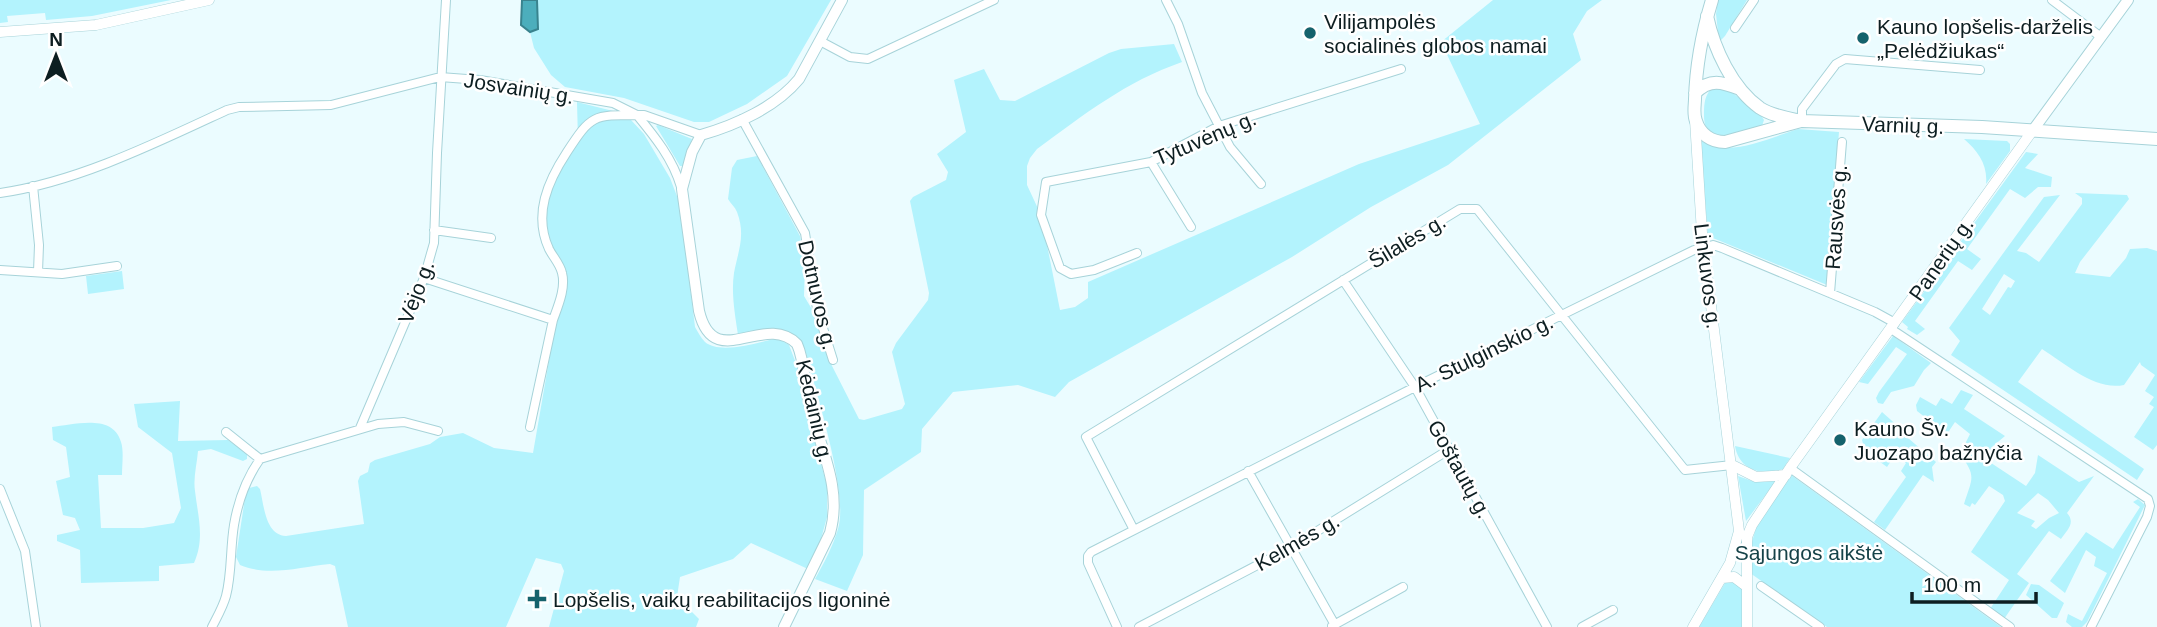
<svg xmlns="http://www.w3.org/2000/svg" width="2157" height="627" viewBox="0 0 2157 627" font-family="Arial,sans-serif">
<rect width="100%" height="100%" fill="#ebfcff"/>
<path fill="#b3f3fd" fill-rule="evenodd" d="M0,0H171L92,16L46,20L45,13L7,16L8,22L0,23Z
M537,0H831L787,76L747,104L709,122H694L624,98L565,87L551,75L534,48L530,32L538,29Z
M1493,0H1602L1587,11L1573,34L1581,60L1448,165L1371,207L1292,257L1069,382L1055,397L1018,385L953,392L922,429L921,452L864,490L863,555L847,591L815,579C824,563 833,546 838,529C849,494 816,393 806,353C787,319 771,329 738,335C735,315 731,293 734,273C738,251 746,236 737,212C735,207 731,204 728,199L732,168L737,160L757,156L800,236L805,261L804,296L813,311L829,360L859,419L864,420L902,409L905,404L892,352L896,343L928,300L929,293L910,201L913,197L946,180L948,172L937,154L966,132L954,80L984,69L1000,100L1015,101L1109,53L1121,49L1174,44L1182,62C1125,82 1085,114 1037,149L1030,158L1027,166V185L1041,215L1060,310L1075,307L1088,298V282L1359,164L1480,124L1441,42Z
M1718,0H1747L1725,36L1719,42L1716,14Z
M1717,88L1733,93L1762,117L1764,120L1762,126C1745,130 1704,149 1704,116C1704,106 1704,98 1710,90Z
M577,102L613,111L631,120L644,134L670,178L680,204L695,327C698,332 701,338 705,342C720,355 760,342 778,338L789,345L799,371L812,431L827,486V517L821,539L808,569L751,543L733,559L680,577L677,597L699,619L696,627H549L564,571L561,564L536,558L506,627H348L335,566L330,564C300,567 268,577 240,565L236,557L245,498L249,488L257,486L260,489C264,505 265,535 286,536L364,524L358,481L360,476L368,472L370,463L375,460L430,444L440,437L463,433L494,448L533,453L555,326L566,287L547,231L546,213L549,187L578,141Z
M658,125L692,139L683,166H680L656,126Z
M1798,129L1839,132L1827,285L1708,236L1700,140C1727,159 1769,138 1798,129Z
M1964,139L2007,141L2010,144V151L1986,184C1988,165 1978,151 1964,139Z
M2026,152L2038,154L2025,168L2052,177L2051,187H2038L2025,198L2010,189L1967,249L1981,259L1972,270L1958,261L1915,321L1925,329L1917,335L1907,329L1908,327L1902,322Z
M2075,193L2127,195L2129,199L2080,262L2075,273L2110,277L2126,258L2130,249L2147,248L2157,251V445L2153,450L2134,437L2154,407L2149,404L2154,397L2145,391L2155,375L2141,365L2140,362L2124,385C2095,391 2066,364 2042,349L2018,382L2144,469L2137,480L1951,355L1960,341L1949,328L2044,197L2060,195L2017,251L2026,253L2039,262L2082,204V198ZM2004,274L2015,281L2011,288L2008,287L1990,315L1982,309Z
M122,271L124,289L88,294L86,276Z
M1893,336L1931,363L1924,370L1914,386L1891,392L1883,404L1878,403L1876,398L1879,392L1907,354L1896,347L1868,384L1859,382Z
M1961,390L1973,395L1964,409L2005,436L1993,446L1985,459L2026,486L2035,473L2038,455L2079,482L2094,476L2067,513C2076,523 2067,530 2061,539L2049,531L2017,574L2029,583L2004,619L1990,609L2009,580L1971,552L2005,501L2003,495L1989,486L1975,505L1972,503L1970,507L1964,504C1972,478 1977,477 1960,454L1970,434L1955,422L1947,434L1917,411L1916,405L1920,397L1936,406L1941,398L1952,404ZM2038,493L2048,500L2059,513L2049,518L2036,529L2031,526L2035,521L2017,513Z
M180,401L178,441L228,440L247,454V459L243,461L211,449L198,451C197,464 193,478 195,491C198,517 205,538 194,563L159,566V581L81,583L80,550L57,541V535L80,530L75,518L63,515L56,481L70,477L66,447L53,440L52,427C73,425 113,413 121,442C124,451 122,465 122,475H98L101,528H143L174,523L181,508L172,453L138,427L134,404Z
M1882,412L1909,436L1908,438L1936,462L1932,467L1934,482L1923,475L1885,530L1874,522L1906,477L1901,471L1906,463L1895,455L1887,467L1865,451L1862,440Z
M1735,446L1790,458L1783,469C1761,476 1739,470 1735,446Z
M1791,475L2001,627H1827L1750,573V549L1756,528Z
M1738,476L1755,482L1776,481L1746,521Z
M2138,499L2145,505L2087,622L2082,627H2072L2066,622L2068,614L2082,621L2107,573L2094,566L2096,557L2086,550L2065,593L2050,581L2086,532L2113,549L2140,507L2133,502Z
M1733,580L1742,588V627H1699L1725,583Z
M2031,584L2039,585L2064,603L2057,618H2052L2026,595Z"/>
<path fill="#4caebc" stroke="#39838e" stroke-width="2" d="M522,0H537L538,29L530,32L521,25Z"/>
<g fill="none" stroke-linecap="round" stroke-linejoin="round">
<g stroke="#a7d3d9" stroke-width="10">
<path id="minor" d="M1166,0L1178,24L1202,93L1230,147L1261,184
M2052,0L2101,37
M1735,28L1754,0
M820,41L850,57L868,59L994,0
M742,119L805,233L817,309L833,360
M1802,121V109L1836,64L1845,59L1980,70
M1151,162L1191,227
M33,186L39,245L38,272
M0,193C77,182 156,143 227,110L239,107L331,105L440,77L480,80L613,103L637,115H644L701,135
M434,230L491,238
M1137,253L1094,270L1071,274L1060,268L1041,215L1046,182L1151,162L1219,126L1401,69
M0,270L62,274L117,266
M424,278L553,320L530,427
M1343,280L1415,387L1547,627
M1830,293L1842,142
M553,320C558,306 566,288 562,273C560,264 553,257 549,249C533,214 548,181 567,152C591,115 593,115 637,115C655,137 673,159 681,187
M1891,329L2148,499L2150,506L2147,517L2091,627
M360,428L424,278L434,243L437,153L446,0
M226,432L260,459L378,424L404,422L438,431
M1790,468L2010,627
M1248,471L1335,625
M0,489L25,551L36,627
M1134,530L1086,437L1460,209H1477L1685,470L1732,465
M1761,586L1820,627
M1332,626L1403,587
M212,627C217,617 223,607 226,596C232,573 230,549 234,525C238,501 246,479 260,459
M1117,627L1088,563V556L1091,552L1415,387L1694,250L1713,245L1722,248L1875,312L1895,323
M1139,627L1290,548L1450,449
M1582,627L1613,610"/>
</g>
<g stroke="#a7d3d9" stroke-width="11">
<path id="tertiary" d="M0,32L96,25L209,0
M1732,465L1756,477L1786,475
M1722,578L1734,577L1746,586
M1693,627L1730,563L1739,531L1702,233L1695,120
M1747,627V537L1752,525L1790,468L2033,130"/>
</g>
<g stroke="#a7d3d9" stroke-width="12">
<path id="secondary" d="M2033,130L2128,0
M784,627L830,533C843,487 819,446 809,402C804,383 805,362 797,344C764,311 714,374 699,311L682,189L692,152L701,135C736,125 776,107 799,79L842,0"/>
</g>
<g stroke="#a7d3d9" stroke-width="14">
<path id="primary" d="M1712,0C1702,33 1696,65 1695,99C1695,105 1693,114 1696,121C1700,134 1711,142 1725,142L1801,121
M1707,16C1714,49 1732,88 1760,108C1772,116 1788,118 1802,121L1982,127L2157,139
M1695,93C1710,78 1722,82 1740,89"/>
</g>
<use href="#minor" stroke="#fff" stroke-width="8"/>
<use href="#tertiary" stroke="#fff" stroke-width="10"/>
<use href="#secondary" stroke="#fff" stroke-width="10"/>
<use href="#primary" stroke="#fff" stroke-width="12"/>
</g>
<g fill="#15626c" stroke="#fff" stroke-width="2.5">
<circle cx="1310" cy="33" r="7"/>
<circle cx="1863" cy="38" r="7"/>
<circle cx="1840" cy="440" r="7"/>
<path d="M533.5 588.5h7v7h7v7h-7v7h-7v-7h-7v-7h7z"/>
</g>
<g text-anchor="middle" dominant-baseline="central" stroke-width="5" stroke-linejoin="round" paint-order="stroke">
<g font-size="21" fill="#0d1e21" stroke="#fff" text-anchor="start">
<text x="1324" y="21">Vilijampolės<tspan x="1324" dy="24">socialinės globos namai</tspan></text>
<text x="1877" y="26">Kauno lopšelis-darželis<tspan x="1877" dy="24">„Pelėdžiukas“</tspan></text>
<text x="1854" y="428">Kauno Šv.<tspan x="1854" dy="24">Juozapo bažnyčia</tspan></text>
<text x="553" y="599">Lopšelis, vaikų reabilitacijos ligoninė</text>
</g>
<g font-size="21" fill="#0d1e21" stroke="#fff">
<text transform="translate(519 88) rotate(9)">Josvainių g.</text>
<text transform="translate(1903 125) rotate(2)">Varnių g.</text>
<text transform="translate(1205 138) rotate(-23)">Tytuvėnų g.</text>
<text transform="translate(1836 217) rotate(-86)">Rausvės g.</text>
<text transform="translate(1407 241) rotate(-31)">Šilalės g.</text>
<text transform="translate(1941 259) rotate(-55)">Panerių g.</text>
<text transform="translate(1708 276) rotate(83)">Linkuvos g.</text>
<text transform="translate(416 292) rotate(-69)">Vėjo g.</text>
<text transform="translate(818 295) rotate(77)">Dotnuvos g.</text>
<text transform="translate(1484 353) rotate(-26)">A. Stulginskio g.</text>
<text transform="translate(815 411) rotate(77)">Kėdainių g.</text>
<text transform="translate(1460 469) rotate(61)">Goštautų g.</text>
<text transform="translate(1297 542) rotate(-30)">Kelmės g.</text>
</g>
<g font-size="21" fill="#154248" stroke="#fff">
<text x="1809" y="552">Sąjungos aikštė</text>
</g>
</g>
<g transform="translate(56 56)" stroke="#ffffff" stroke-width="5" paint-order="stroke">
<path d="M0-5L12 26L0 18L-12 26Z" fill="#0d1e21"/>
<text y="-10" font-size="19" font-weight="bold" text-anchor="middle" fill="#0d1e21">N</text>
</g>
<path d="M1912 592v10h124v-10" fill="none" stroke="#0d1e21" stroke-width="3.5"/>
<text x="1923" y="592" font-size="21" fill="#0d1e21" stroke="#ffffff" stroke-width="5" paint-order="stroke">100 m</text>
</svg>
